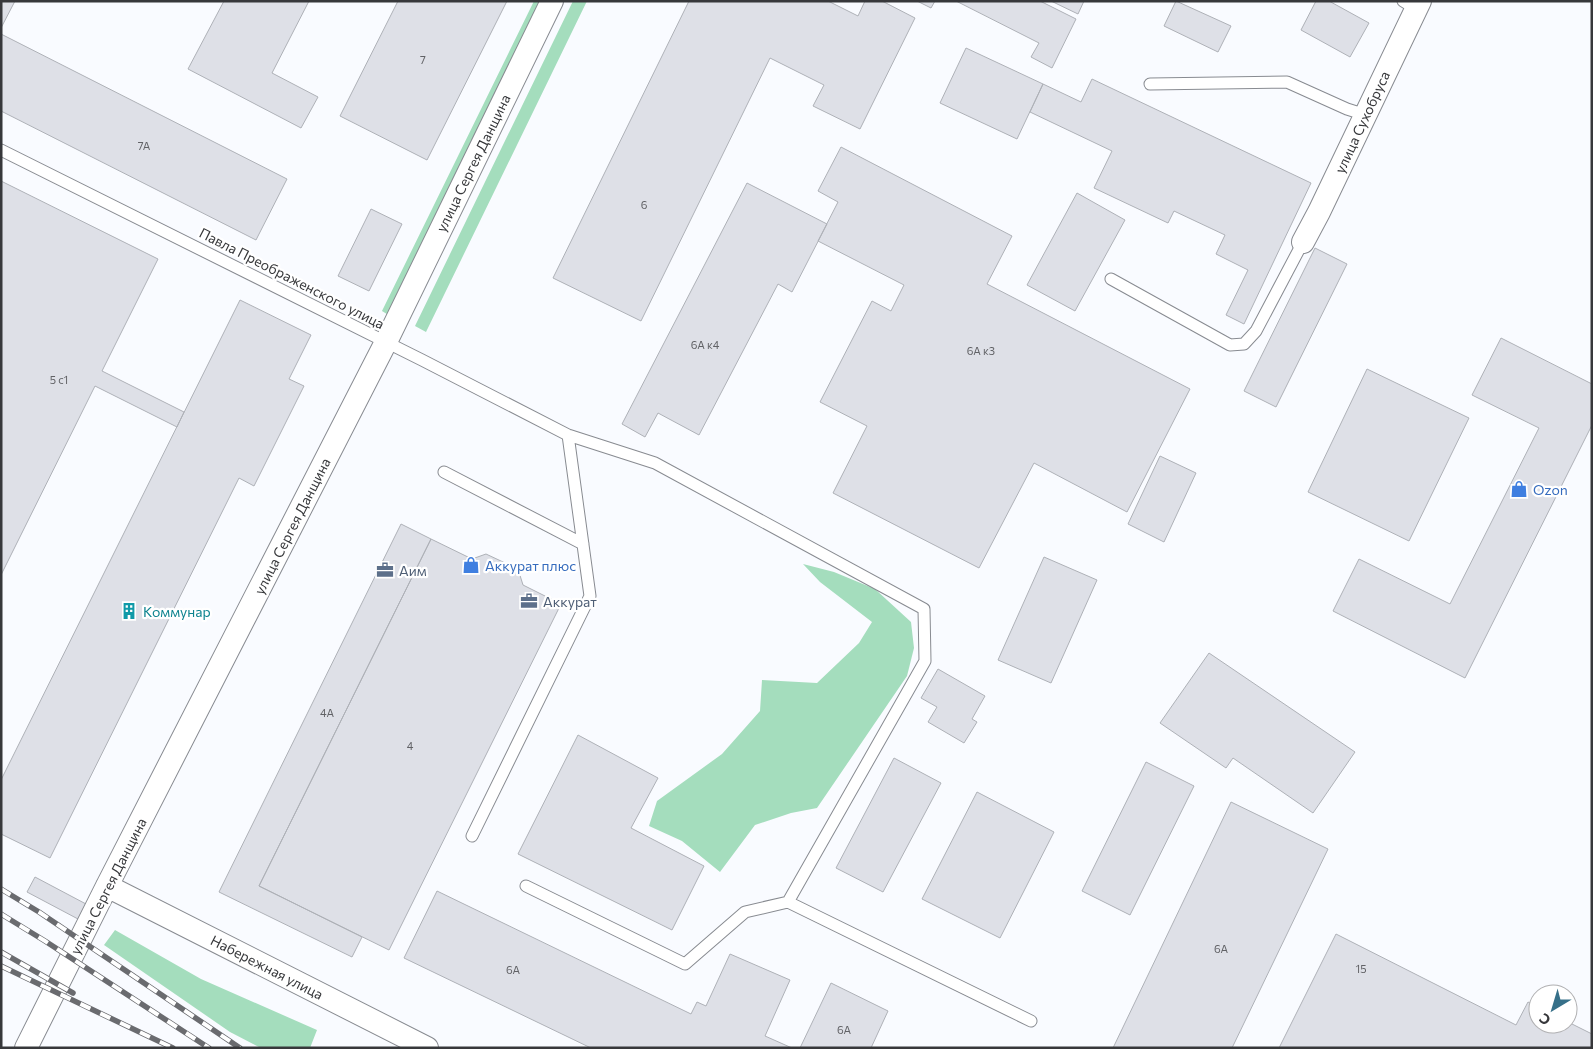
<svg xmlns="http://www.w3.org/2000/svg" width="1593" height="1049" viewBox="0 0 1593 1049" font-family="Commissioner,sans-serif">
<rect width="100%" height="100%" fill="#f9fbff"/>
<path fill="#a4ddbd" d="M534,1H545L390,316L382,311Z
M573,1H587L426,332L415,326Z
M803,564L834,572L875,589L911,622L914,648L907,676L817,808L791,813L755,825L720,872L682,841L649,826L657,801L722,754L760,711L762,680L817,683L859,643L872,622L820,582Z
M115,930L201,979L317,1030L310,1048H261L230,1032L104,945Z"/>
<path fill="#dee0e7" stroke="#aeb1b7" d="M1,1H15L1,28Z
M224,1H309L272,73L318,97L301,128L188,69Z
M398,1H507L427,160L340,116Z
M689,1H828L858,16L865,1H882L915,18L860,129L813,106L824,85L770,58L641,321L553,278Z
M917,1H935L931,8Z
M956,1H1040L1076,19L1052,68L1031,57L1039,43Z
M1051,1H1084L1078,14Z
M1176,1L1231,26L1218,52L1164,26Z
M1316,1H1329L1369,23L1350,57L1301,30Z
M1,34L287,179L256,240L1,111Z
M966,48L1043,84L1017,139L940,103Z
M1092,79L1311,183L1244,324L1226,315L1248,270L1216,254L1225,235L1174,211L1168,223L1094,188L1112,151L1030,112L1043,84L1081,102Z
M841,147L1012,236L987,284L1190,389L1127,512L1034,463L979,568L833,493L867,426L820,402L872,301L891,311L904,285L818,241L838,202L818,191Z
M1,181L158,259L102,371L184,412L177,427L95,386L1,575Z
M747,183L827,224L792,292L778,284L699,435L658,413L645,437L622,424Z
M1077,193L1125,220L1075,311L1027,285Z
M371,209L402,224L369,291L338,276Z
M1315,248L1347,264L1276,407L1244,391Z
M240,300L311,335L289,379L304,386L254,486L239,478L50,858L1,834V780Z
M1501,338L1592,384V425L1465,678L1333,611L1359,559L1450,604L1539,428L1472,395Z
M1367,369L1469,418L1409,541L1308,492Z
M1160,456L1196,473L1164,542L1128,524Z
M401,524L431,539L259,886L362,937L352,957L219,892Z
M431,539L472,559L486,554L518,569L523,585L561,604L389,950L259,886Z
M1044,557L1097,580L1051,683L998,660Z
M1209,653L1355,752L1313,813L1233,758L1226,768L1160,723Z
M938,669L985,696L972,719L977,722L964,743L928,722L937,707L921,698Z
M578,735L658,778L631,828L704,866L672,930L518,854Z
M894,758L941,783L883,892L836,868Z
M1146,762L1194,786L1130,915L1082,891Z
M977,792L1054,832L1000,938L922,899Z
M1231,802L1328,849L1232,1048H1113Z
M35,877L86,904L78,919L27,892Z
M437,891L691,1014L697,1002L706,1006L730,954L790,980L765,1036L792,1048H591L404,958Z
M1336,934L1516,1025L1528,1002L1538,1007V1024H1568V1022L1592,1034V1048H1279Z
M831,983L888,1011L871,1048H800Z"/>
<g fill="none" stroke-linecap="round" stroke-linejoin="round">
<g stroke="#888b91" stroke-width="13">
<path id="lane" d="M1403,1L1416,9
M1150,84L1287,82L1347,109L1366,115
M1,150L422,360L568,435L655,463L924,609L925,661L788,902L1031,1021
M1111,279L1230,345L1244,344L1256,331L1303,242
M444,472L583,544
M472,836L590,596L568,435
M526,886L685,964L745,912L788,902"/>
</g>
<g stroke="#888b91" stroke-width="24">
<path id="street" d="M1303,242L1319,212L1420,1
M107,886L427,1048
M26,1048L107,886L386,342L552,1"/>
</g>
<use href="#lane" stroke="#fff" stroke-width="11"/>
<use href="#street" stroke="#fff" stroke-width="22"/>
<g stroke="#6a6b6f" stroke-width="5.5">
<path id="rail" d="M1,889L39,912L240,1048
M1,914L45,941L209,1048
M1,952L73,993
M1,966L173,1048"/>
</g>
<use href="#rail" stroke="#fff" stroke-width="4" stroke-dasharray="11" stroke-linecap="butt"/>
</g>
<defs>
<g id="shop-bare" transform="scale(1.35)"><path d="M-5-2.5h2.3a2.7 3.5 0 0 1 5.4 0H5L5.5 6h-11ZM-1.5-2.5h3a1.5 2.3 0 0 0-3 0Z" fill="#3f7fe0" stroke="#fff" stroke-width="2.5" paint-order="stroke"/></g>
<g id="office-bare" transform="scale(1.35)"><path d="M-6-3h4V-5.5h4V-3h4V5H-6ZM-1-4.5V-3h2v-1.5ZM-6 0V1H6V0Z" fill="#5c6f8a" stroke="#fff" stroke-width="2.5" paint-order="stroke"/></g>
<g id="building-bare" transform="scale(1.35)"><path d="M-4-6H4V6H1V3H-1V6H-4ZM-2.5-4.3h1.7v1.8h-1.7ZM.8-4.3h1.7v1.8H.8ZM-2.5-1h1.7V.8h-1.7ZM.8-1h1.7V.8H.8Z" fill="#0f9aa8" stroke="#fff" stroke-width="2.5" paint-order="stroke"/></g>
</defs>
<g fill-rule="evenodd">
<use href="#shop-bare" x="1519" y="489"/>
<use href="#shop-bare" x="471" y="565"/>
<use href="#office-bare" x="385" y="570"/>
<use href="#office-bare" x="529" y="601"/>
<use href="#building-bare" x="129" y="611"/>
</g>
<g text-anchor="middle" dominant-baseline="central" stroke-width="4.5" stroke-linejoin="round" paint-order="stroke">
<g font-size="11" fill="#616266">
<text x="423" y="59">7</text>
<text x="144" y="145">7А</text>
<text x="644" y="204">6</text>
<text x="705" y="344">6А к4</text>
<text x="981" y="350">6А к3</text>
<text x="59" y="379">5 с1</text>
<text x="327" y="712">4А</text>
<text x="410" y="745">4</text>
<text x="1221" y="948">6А</text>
<text x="1361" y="968">15</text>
<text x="513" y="969">6А</text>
<text x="844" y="1029">6А</text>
</g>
<g font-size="14" fill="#37383b" stroke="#fff">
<text transform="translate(1362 122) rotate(-65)">улица Сухобруса</text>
<text transform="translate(473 163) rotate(-64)">улица Сергея Данщина</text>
<text transform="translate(292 278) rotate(27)">Павла Преображенского улица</text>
<text transform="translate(292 526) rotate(-63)">улица Сергея Данщина</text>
<text transform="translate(108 886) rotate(-63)">улица Сергея Данщина</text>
<text transform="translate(267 967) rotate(27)">Набережная улица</text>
</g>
<g font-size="14" fill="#366cbe" stroke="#fff" text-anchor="start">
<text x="1533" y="489">Ozon</text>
<text x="485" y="565">Аккурат плюс</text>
</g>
<g font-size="14" fill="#4e5e75" stroke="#fff" text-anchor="start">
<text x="399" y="570">Аим</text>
<text x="543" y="601">Аккурат</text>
</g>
<g font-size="14" fill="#0d838f" stroke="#fff" text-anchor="start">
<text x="143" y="611">Коммунар</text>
</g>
</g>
<rect width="1593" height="1049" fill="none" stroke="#37383b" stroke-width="5"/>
<g transform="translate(1553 1009) rotate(218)"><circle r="24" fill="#ffffff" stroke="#afafb1"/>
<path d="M0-4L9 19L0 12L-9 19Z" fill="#367089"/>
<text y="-8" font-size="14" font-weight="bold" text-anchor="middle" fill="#37383b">С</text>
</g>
</svg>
